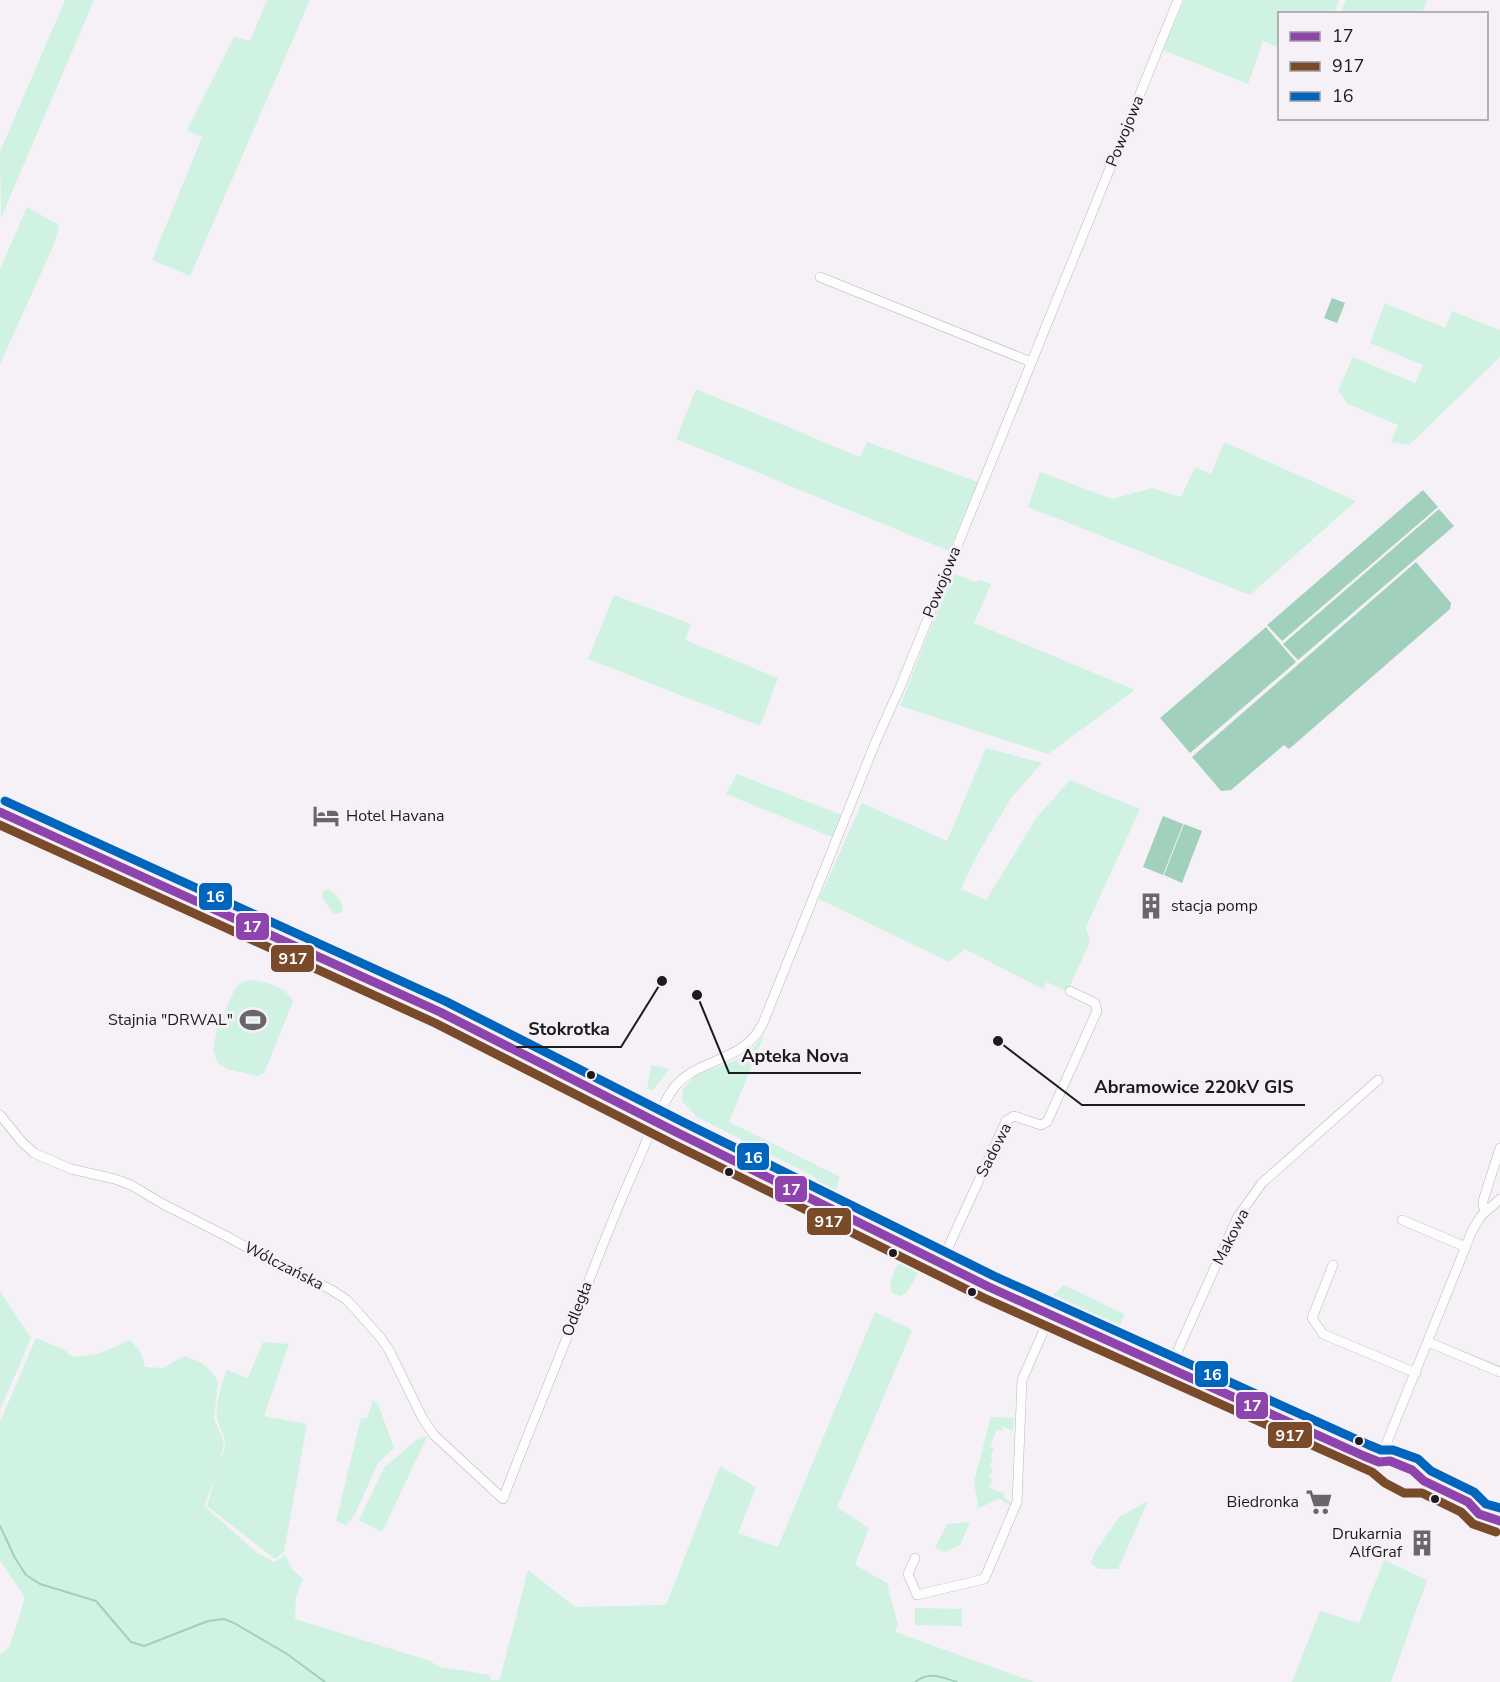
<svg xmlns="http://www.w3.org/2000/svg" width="1500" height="1682" viewBox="0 0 1500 1682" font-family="'Nunito Sans',sans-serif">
<rect width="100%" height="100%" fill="#f5f1f6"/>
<path fill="#cff2e3" d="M65,0H94L1,218L0,152Z
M267,0H310L190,276L152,260L202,137L187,130L234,37L250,41Z
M1184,0H1339L1334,13L1280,14L1279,48L1263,41L1248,84L1163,50Z
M1346,0H1427L1422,13H1340Z
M27,207L59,225L55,242L0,364V269Z
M1385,303L1445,328L1452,311L1500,330V357L1409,445L1391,442L1398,425L1348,404L1338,390L1353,357L1415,383L1423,365L1370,343Z
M696,389L860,457L867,442L978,482L949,551L676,439Z
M1224,442L1356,501L1250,595L1028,507L1040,472L1112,499L1152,488L1181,497L1195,467L1211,474Z
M952,573L975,582L980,580L991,584L974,623L1135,690L1048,754L900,706Z
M614,595L691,624L685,640L778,678L760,726L588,659Z
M986,748L1042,763L1011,798L977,855L961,889L986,900L1037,817L1070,780L1140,809L1086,927L1090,942L1067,992L1047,982L1043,989L965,949L949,962L819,899L862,803L947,841Z
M737,774L842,815L832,837L726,794Z
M327,889C335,891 343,903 343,910L340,913H333L322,897L323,891Z
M251,980C267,982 285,986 293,1001L267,1066L264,1073L257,1076L227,1069L217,1062L213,1050L217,1028L235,989L240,983Z
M765,1033L729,1122L840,1177L834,1194L813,1176L697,1117L682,1101L683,1089L696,1075L739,1059L749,1053Z
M651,1065L669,1069L653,1090L647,1089Z
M695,1122L799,1174L812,1181L831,1197L826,1198L693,1126Z
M951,1255H958L990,1269L979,1272L950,1258Z
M899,1262L920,1272C911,1280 912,1291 901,1296L893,1294C887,1284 894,1272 899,1262Z
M995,1271L1030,1288L1027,1294L1025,1295L995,1281L993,1277Z
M1064,1285L1124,1314L1120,1326L1053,1295Z
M0,1291L31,1338L0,1410Z
M1050,1297L1119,1329L1117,1334L1113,1335L1051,1307L1049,1301Z
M875,1312L912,1330L837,1507L869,1528L855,1565L887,1583L898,1625L895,1632L1034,1682H0V1655L10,1646L25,1597L0,1561V1422L36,1338L63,1349L73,1357C87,1356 99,1355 112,1348C119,1345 123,1342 130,1340L141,1353L145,1367L163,1368L184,1356L198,1361L210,1370L218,1381L214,1419L224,1442L220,1462C231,1434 221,1439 217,1416C215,1405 223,1380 227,1370L248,1378L263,1342L289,1344L264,1416L307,1424L284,1552L275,1559L207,1506L216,1476L204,1506L257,1553L275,1562L285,1555L292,1569L303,1579L296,1597L295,1619L430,1661L440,1667L490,1675L491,1681L500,1679L528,1570L575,1607L666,1605L720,1466L756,1487L738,1533L778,1547Z
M1051,1324H1055L1103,1347L1101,1350L1048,1326Z
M1128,1333L1169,1352L1172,1354L1164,1358L1126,1341Z
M1193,1362L1224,1376L1221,1383L1191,1370Z
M1146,1366L1195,1387L1193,1394L1159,1378Z
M1228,1378L1264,1394L1261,1401L1225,1386Z
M373,1400L378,1404L394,1448L378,1463L354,1516L346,1525L336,1521L361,1418H367Z
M991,1417L1014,1418L1013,1431L1003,1427L1002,1431L997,1429L990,1447L994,1449L990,1457L993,1459L990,1467L993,1469L989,1477L993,1479L989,1487L1005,1494L1004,1498L1011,1502L1010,1505L999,1499L976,1509L978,1506L974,1482Z
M428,1435L382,1532L359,1520L384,1468L416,1440Z
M1408,1457L1472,1488L1471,1492L1469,1493L1405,1460Z
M1148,1501L1118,1569H1099L1091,1563L1095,1552L1119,1517Z
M970,1522L960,1545L944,1552L935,1548L947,1524Z
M1384,1560L1427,1580L1391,1682H1292L1320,1611L1359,1623Z
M915,1608L962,1609V1626L915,1625Z"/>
<path fill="#a1d0bd" d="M1332,298L1345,303L1337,323L1324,318Z
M1423,490L1438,507L1282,641L1267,625Z
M1439,509L1454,526L1298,660L1283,644Z
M1416,562L1451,603L1450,609L1289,749L1284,745L1231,790L1221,791L1192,757Z
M1266,627L1296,662L1190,753L1160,718Z
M1163,816L1183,824L1163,875L1143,867Z
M1184,824L1202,831L1182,883L1164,875Z"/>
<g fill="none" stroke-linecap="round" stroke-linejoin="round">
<path stroke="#a1d0bd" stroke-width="2" d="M0,1526L15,1558L26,1575L40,1584L96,1601L131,1642L144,1646L208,1621L224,1619L234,1623L287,1654L325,1682
M915,1682C930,1671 941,1677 957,1682"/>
<g stroke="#b8b6b9" stroke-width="10">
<path id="street" d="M820,277L1031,362
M0,1115L22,1142L34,1153L71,1169L115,1179L131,1185L163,1204L226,1236L277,1264L330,1289L347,1300L380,1337L389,1350L423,1419L434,1435L503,1499C527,1435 554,1372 578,1309C597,1259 616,1210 638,1161C648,1138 657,1114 671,1092C693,1057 743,1065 763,1023L876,741L901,685L1178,0
M1486,1211L1483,1206V1201L1500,1148
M1402,1220L1466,1247
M941,1263L1006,1121L1014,1116L1041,1125L1047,1122L1097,1011L1095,1003L1070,991
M1333,1265L1312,1318L1323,1334L1416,1373
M1428,1342L1500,1372
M1170,1368L1237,1218L1262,1183L1378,1080
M1379,1462L1472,1231L1481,1216L1500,1199
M915,1558L908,1574L917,1595L984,1579L987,1573L1017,1502L1022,1380L1051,1314"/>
</g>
<g stroke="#cecdcf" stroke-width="15">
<path id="primary" d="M0,812L440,1012L678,1133L989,1287L1379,1462C1393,1476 1403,1482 1424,1481
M1379,1462L1390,1461L1412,1470L1424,1481L1468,1502L1479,1514L1500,1521
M1468,1502L1483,1503L1500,1511"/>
</g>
<use href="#street" stroke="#fefdfe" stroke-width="9"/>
<use href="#primary" stroke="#f4eef6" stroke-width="14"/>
<g stroke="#f6f0f7" stroke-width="14">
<path id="bus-1" d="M0,812L440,1012L678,1133L989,1287L1364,1456L1379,1462L1390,1461L1412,1470L1424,1481L1468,1502L1479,1514L1500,1521"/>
</g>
<g stroke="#f6f0f7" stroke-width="14">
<path id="bus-2" d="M0,825L435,1023L673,1144L984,1298L1372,1472L1385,1483L1404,1493H1422L1461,1512L1473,1524L1496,1532"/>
</g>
<g stroke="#f6f0f7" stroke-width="14">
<path id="bus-3" d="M5,801L445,1001L683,1122L994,1276L1369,1445L1381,1450H1393L1418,1459L1431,1471L1474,1492L1486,1504L1500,1508"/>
</g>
<use href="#bus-1" stroke="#8e44ad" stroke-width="9"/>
<use href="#bus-2" stroke="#7a4b2a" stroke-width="9"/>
<use href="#bus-3" stroke="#0065bd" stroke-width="9"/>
</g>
<defs>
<g id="hotel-bare" transform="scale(2.07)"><path d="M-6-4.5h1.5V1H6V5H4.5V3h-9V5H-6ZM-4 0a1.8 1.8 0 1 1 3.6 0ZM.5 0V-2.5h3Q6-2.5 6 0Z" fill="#69666a" stroke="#f6f0f7" stroke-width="2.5" paint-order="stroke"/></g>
<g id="building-bare" transform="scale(2.07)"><path d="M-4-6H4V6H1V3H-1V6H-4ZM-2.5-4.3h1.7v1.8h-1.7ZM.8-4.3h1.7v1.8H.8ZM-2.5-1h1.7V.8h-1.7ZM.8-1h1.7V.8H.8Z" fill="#69666a" stroke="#f6f0f7" stroke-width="2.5" paint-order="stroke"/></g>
<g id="stadium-bare" transform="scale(2.07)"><path d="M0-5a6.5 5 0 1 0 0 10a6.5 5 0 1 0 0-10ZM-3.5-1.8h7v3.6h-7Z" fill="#69666a" stroke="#f6f0f7" stroke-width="2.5" paint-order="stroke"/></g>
<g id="supermarket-bare" transform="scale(2.07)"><path d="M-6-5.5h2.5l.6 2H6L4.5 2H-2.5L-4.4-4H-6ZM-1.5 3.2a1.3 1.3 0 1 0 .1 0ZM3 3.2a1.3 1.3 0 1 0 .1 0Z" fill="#69666a" stroke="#f6f0f7" stroke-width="2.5" paint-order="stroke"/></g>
</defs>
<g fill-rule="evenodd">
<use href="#hotel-bare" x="326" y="816"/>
<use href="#building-bare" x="1151" y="906"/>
<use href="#stadium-bare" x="253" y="1020"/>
<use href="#supermarket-bare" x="1319" y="1502"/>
<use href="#building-bare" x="1422" y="1543"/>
</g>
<g fill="#1d1b1e" stroke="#f6f0f7" stroke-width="2">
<circle cx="591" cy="1075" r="5"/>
<circle cx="729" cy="1172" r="5"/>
<circle cx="893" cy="1253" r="5"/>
<circle cx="972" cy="1292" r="5"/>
<circle cx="1359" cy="1441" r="5"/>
<circle cx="1435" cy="1499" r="5"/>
</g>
<g text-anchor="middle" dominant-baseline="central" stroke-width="6" stroke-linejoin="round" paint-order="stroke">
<g font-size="16" fill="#1d1b1e" stroke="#f6f0f7">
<text transform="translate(1125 131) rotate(-68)">Powojowa</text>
<text transform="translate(942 582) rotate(-68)">Powojowa</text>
<text transform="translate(994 1150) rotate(-63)">Sadowa</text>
<text transform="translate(1231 1237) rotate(-63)">Makowa</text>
<text transform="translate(284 1266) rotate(27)">Wólczańska</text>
<text transform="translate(577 1309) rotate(-69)">Odległa</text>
</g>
<g font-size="16" fill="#1d1b1e" stroke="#f6f0f7" text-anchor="end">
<text x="346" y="816" text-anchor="start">Hotel Havana</text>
<text x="1171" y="906" text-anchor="start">stacja pomp</text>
<text x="233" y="1020">Stajnia "DRWAL"</text>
<text x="1299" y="1502">Biedronka</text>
<text x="1402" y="1534">Drukarnia<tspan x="1402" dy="18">AlfGraf</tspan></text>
</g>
</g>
<path fill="none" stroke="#1d1b1e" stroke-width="2" d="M662 981L621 1047H516M697 995L729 1073H861M998 1041L1082 1105H1305"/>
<g fill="#1d1b1e" stroke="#f6f0f7" stroke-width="2">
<circle cx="662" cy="981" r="6"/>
<circle cx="697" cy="995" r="6"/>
<circle cx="998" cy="1041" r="6"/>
</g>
<g font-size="18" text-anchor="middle" font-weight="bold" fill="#1d1b1e" stroke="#f6f0f7" stroke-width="6" stroke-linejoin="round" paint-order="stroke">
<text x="569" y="1035">Stokrotka</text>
<text x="795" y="1062">Apteka Nova</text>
<text x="1194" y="1093">Abramowice 220kV GIS</text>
</g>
<g stroke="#f6f0f7" stroke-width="2">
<rect x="198" y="882" width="35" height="29" rx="6" fill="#0065bd"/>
<rect x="235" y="912" width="35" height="29" rx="6" fill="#8e44ad"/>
<rect x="270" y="944" width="45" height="29" rx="6" fill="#7a4b2a"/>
<rect x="736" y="1142" width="34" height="29" rx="6" fill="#0065bd"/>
<rect x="774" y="1175" width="34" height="28" rx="6" fill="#8e44ad"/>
<rect x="806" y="1207" width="46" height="29" rx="6" fill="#7a4b2a"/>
<rect x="1194" y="1360" width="35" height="28" rx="6" fill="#0065bd"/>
<rect x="1235" y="1391" width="34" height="29" rx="6" fill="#8e44ad"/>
<rect x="1267" y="1421" width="46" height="28" rx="6" fill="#7a4b2a"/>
</g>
<g font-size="16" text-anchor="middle" font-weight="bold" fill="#fff">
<text x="215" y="902">16</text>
<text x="252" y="932">17</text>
<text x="293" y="964">917</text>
<text x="753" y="1163">16</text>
<text x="791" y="1195">17</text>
<text x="829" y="1227">917</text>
<text x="1212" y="1380">16</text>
<text x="1252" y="1411">17</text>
<text x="1290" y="1441">917</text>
</g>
<rect x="1278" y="12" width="210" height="108" fill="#f6f0f7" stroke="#9f9ba0" stroke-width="1.5"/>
<rect x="1290" y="32" width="30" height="9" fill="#8e44ad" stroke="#9f9ba0" stroke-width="1.5"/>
<text x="1332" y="42" font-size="18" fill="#1d1b1e">17</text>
<rect x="1290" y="62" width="30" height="9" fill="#7a4b2a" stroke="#9f9ba0" stroke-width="1.5"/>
<text x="1332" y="72" font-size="18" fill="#1d1b1e">917</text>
<rect x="1290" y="92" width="30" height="9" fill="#0065bd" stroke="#9f9ba0" stroke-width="1.5"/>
<text x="1332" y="102" font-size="18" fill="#1d1b1e">16</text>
</svg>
